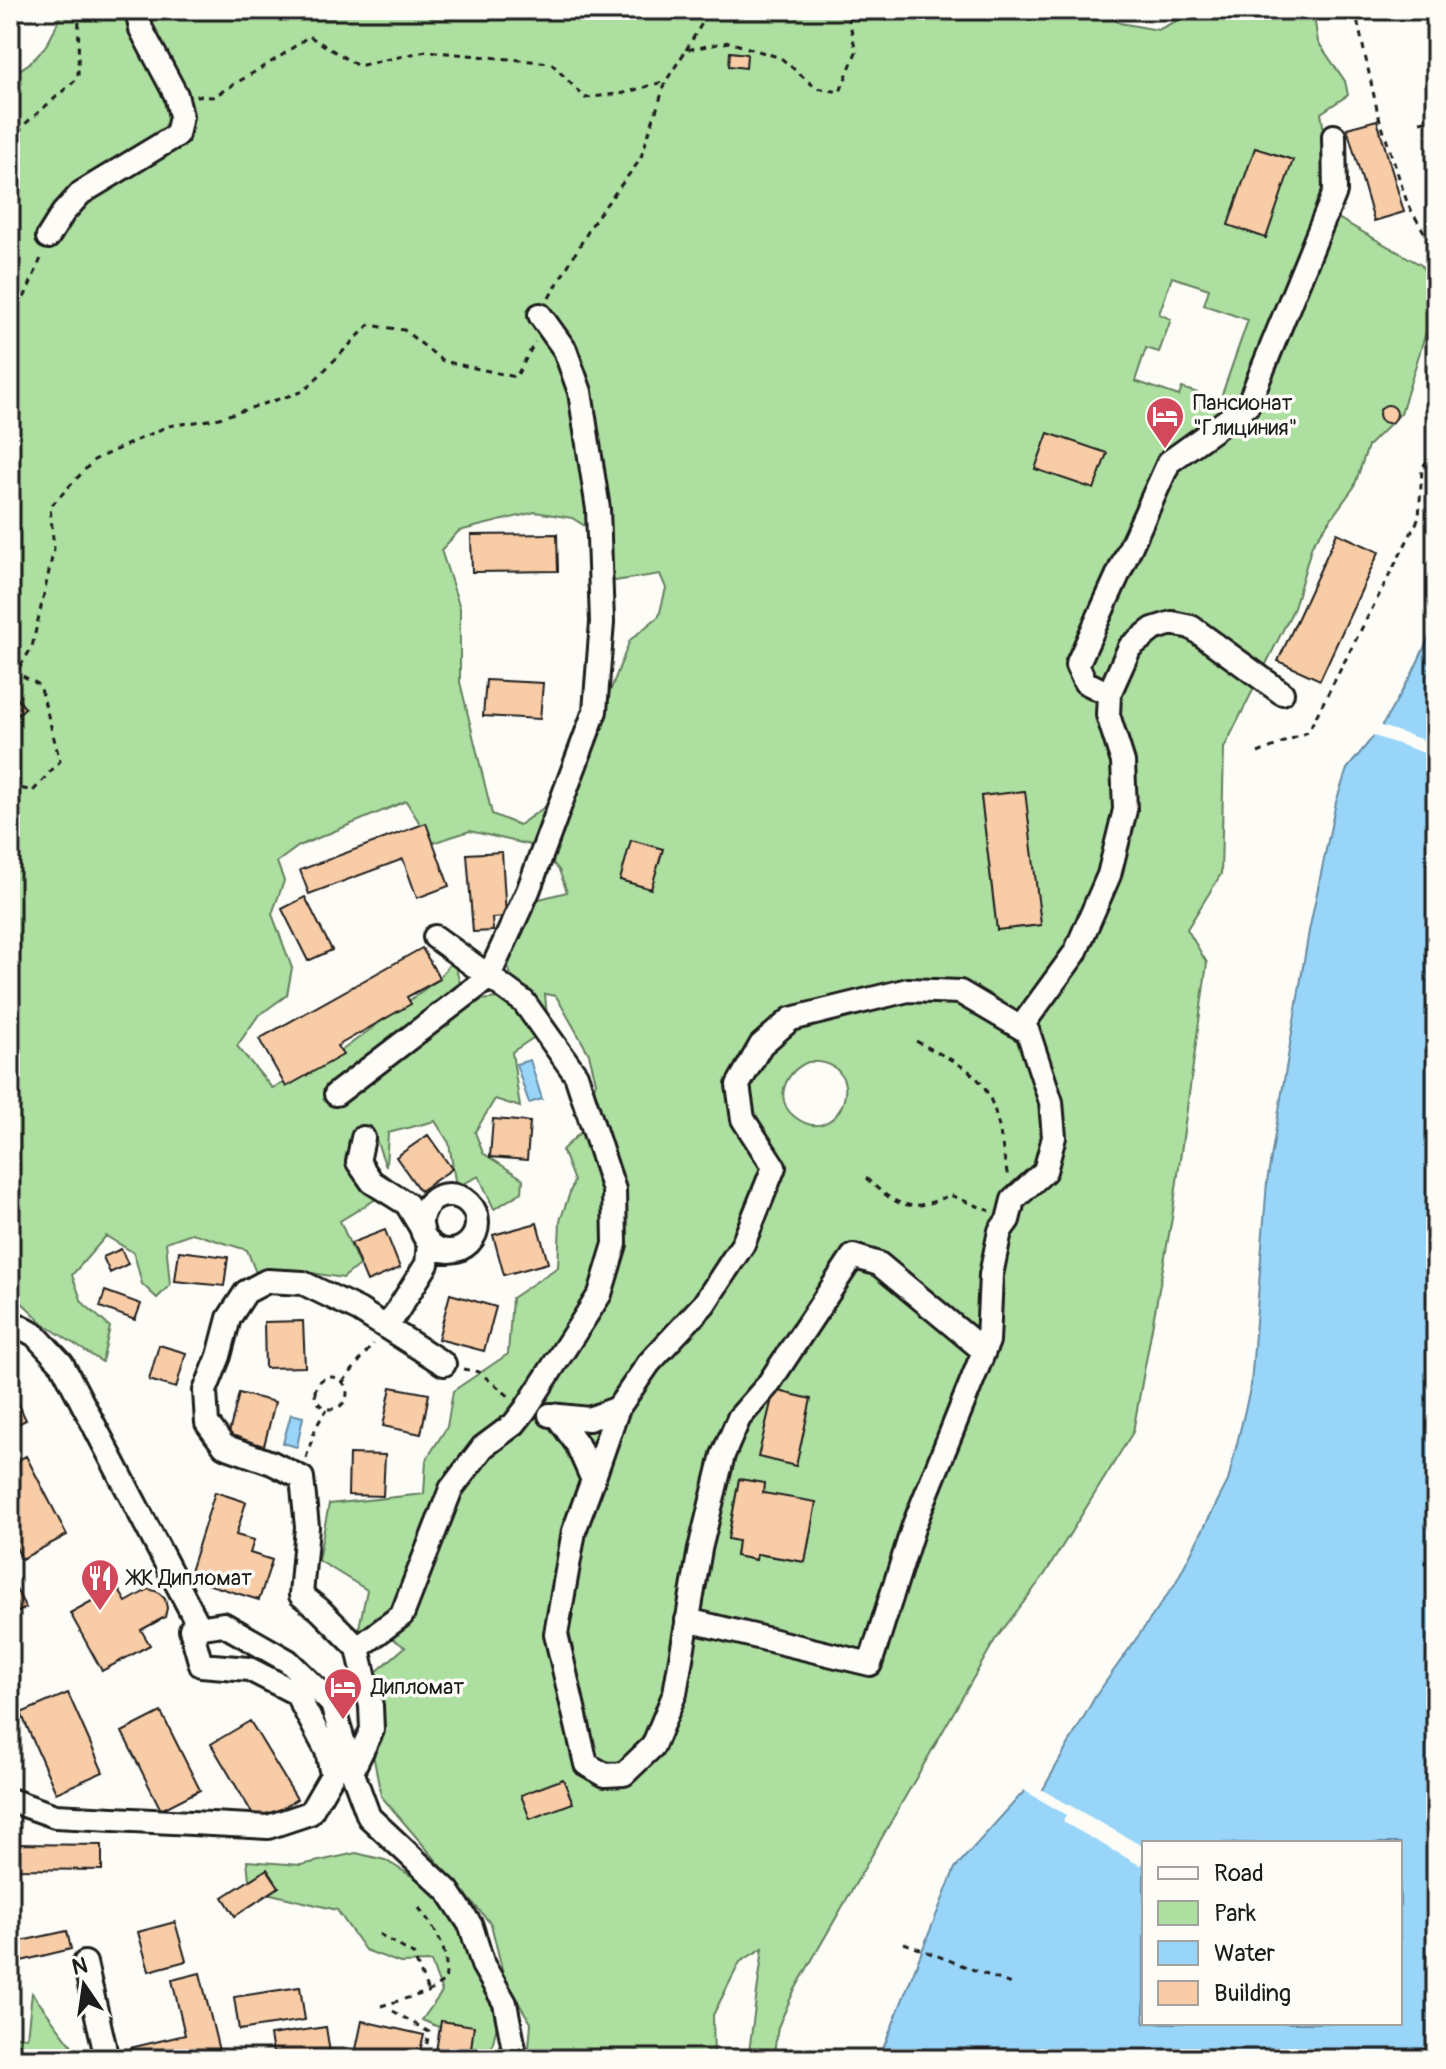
<svg xmlns="http://www.w3.org/2000/svg" width="1446" height="2069" viewBox="0 0 1446 2069" font-family="Pangolin,sans-serif">
<rect width="100%" height="100%" fill="#fdfcf7"/>
<filter id="ink" filterUnits="userSpaceOnUse"><feTurbulence type="fractalNoise" baseFrequency=".0125" numOctaves="2"/><feDisplacementMap in="SourceGraphic" scale="16" xChannelSelector="R" yChannelSelector="G"/><feConvolveMatrix kernelMatrix="1 2 1 2 8 2 1 2 1" color-interpolation-filters="sRGB"/></filter>
<g filter="url(#ink)">
<path fill="#acdfa0" stroke="#647e5e" stroke-width="2" fill-rule="evenodd" d="M61,10H1099L1120,23L1158,30L1184,17L1185,10H1313L1318,42L1345,81L1348,95L1321,113L1338,218L1421,265L1436,288V300L1401,413L1368,446L1354,487L1312,545L1294,608L1224,748L1221,874L1187,929L1207,963L1172,1218L1133,1432L1045,1574L995,1640L793,1993L778,2027L773,2059H748L763,1948L740,1962L713,2015L714,2059H528L531,2023L505,1981L491,1924L381,1796L360,1686L405,1647L381,1631L357,1637L367,1590L318,1560L329,1504L424,1494L426,1460L447,1427L453,1391L508,1354L512,1298L558,1267L560,1221L574,1181L562,1150L581,1132L596,1082L589,1054L556,996L545,994L548,1028L512,1052L520,1107L495,1099L475,1132L483,1153L523,1179L522,1192L494,1209L479,1176L456,1187L449,1143L435,1121L388,1133L386,1167L371,1126H359L348,1142L353,1171L376,1199L340,1221L359,1265L343,1278L286,1269L258,1278L247,1250L192,1233L166,1242L170,1285L157,1298L142,1284L134,1253L106,1236L72,1275L82,1302L110,1327L102,1362L45,1325L10,1291V721L25,708L10,690V75C38,62 54,41 61,10ZM1255,148L1292,160L1265,238L1229,225ZM1172,277L1209,289L1204,305L1248,320L1220,400L1182,388L1179,396L1135,381L1146,348L1159,352L1171,319L1159,314ZM535,512L572,518L596,533L608,582L660,574L666,588L659,616L630,640L573,787L519,825L492,814L460,682V608L441,550L459,531ZM1024,791L1041,925L997,930L981,797ZM406,801L432,843L470,831L539,847L559,870L567,892L519,904L503,948L511,976L497,998L466,1002L453,960L437,980L318,1068L272,1088L237,1046L258,1016L287,995L292,968L272,914L284,881L277,862L299,846ZM808,1062C874,1057 841,1153 795,1117C773,1100 785,1071 808,1062ZM739,1479L764,1483L763,1493L816,1503L805,1562L757,1554L755,1560L736,1556L738,1541L728,1539Z
M356,1853L385,1860L441,1894L499,2017L489,2059H466L467,2039L422,2020L442,1992L431,1962L400,1963L365,1950L337,1910L267,1893L249,1879L247,1861L301,1865Z
M32,1993L82,2059H10V2035L27,2037Z"/>
<path fill="#98d5f9" stroke="#668ba1" stroke-width="2" fill-rule="evenodd" d="M1436,622V2059H879L955,1868L1028,1787L1041,1793L1095,1697L1175,1584L1228,1481L1251,1385L1267,1182L1309,931L1336,802L1347,769L1382,726L1413,672ZM1144,1843H1400V2023H1144Z
M530,1060L542,1099L529,1103L516,1064Z
M291,1414L303,1417L297,1447L283,1443Z"/>
<path fill="#fdfcf7" d="M1378,725L1436,744V757L1371,735Z
M1030,1783L1144,1847L1141,1866L1063,1822L1066,1815L1022,1789Z"/>
<path fill="#f7cca6" stroke="#1c1c1c" stroke-width="2" d="M730,52L747,54L746,68L729,66Z
M1377,120L1404,212L1374,221L1347,128Z
M1255,148L1293,160L1266,238L1228,225Z
M1379 414a9 9 0 1 1 18 0a9 9 0 1 1-18 0Z
M1048,433L1107,453L1094,489L1035,469Z
M1337,533L1379,552L1320,680L1278,661Z
M557,534L558,571L472,572L471,535Z
M486,680L543,683L540,719L483,716Z
M10,690L25,708L10,721Z
M1025,791L1041,925L997,930L981,796Z
M426,823L449,886L417,898L403,859L309,894L300,870Z
M631,840L663,849L651,889L620,880Z
M502,852L506,917L492,918L493,931L473,932L467,854Z
M305,897L332,950L308,961L282,909Z
M422,948L440,979L407,997L411,1004L337,1046L343,1055L286,1087L259,1039Z
M493,1119L530,1122L527,1160L490,1157Z
M428,1135L452,1169L420,1191L396,1157Z
M537,1223L548,1263L504,1275L493,1235Z
M385,1230L400,1268L367,1282L351,1243Z
M121,1249L128,1264L110,1273L103,1257Z
M179,1251L228,1257L224,1286L175,1281Z
M105,1291L141,1304L135,1320L100,1307Z
M450,1294L496,1307L484,1351L438,1339Z
M303,1321L305,1367L265,1368L264,1322Z
M159,1345L186,1353L176,1388L149,1380Z
M10,1385L26,1420L10,1428Z
M391,1387L429,1394L421,1434L383,1426Z
M774,1390L811,1399L796,1466L758,1457Z
M239,1393L275,1402L264,1446L228,1437Z
M349,1454L385,1455L383,1496L348,1495Z
M26,1456L67,1535L22,1559L10,1536V1465Z
M739,1479L764,1483L763,1493L816,1502L805,1562L757,1554L756,1560L736,1556L738,1541L728,1539Z
M215,1492L246,1502L236,1535L254,1540L250,1553L272,1560L259,1600L188,1578Z
M10,1578L26,1608L10,1616Z
M117,1587L126,1602L149,1589L158,1592L165,1599L167,1608L165,1617L141,1630L150,1645L102,1671L70,1613Z
M68,1693L103,1772L56,1793L21,1713Z
M161,1712L200,1790L161,1810L122,1732Z
M250,1721L297,1799L258,1823L211,1744Z
M563,1779L573,1803L530,1819L521,1795Z
M14,1844L102,1845V1870L14,1869Z
M267,1869L279,1887L235,1916L223,1897Z
M175,1922L186,1961L149,1971L138,1932Z
M67,1931L71,1949L17,1962L12,1943Z
M200,1973L221,2059H133L130,2048L185,2035L172,1980Z
M300,1987L305,2020L239,2030L234,1997Z
M362,2021L424,2035L418,2059H376L355,2054Z
M441,2021L474,2026L470,2056L436,2051Z
M326,2027L331,2059H274L270,2035Z"/>
<g fill="none" stroke-linecap="round" stroke-linejoin="round">
<g stroke="#1c1c1c" stroke-width="28">
<path id="minor" d="M48,237L63,213L81,193L177,135L181,116L176,95L141,29L137,10
M1109,694L1085,682L1077,665L1169,462L1248,405L1335,192L1334,136
M1021,1027L1075,953L1109,875L1125,810L1123,762L1108,715L1109,694L1130,647L1153,629L1172,623L1191,627L1282,693
M336,1094L488,978L528,891L595,711L602,622L598,509L580,392L565,350L540,315
M363,1138L358,1162L372,1182L407,1204L422,1229
M421 1223a28 28 0 1 1 56 0a28 28 0 1 1-56 0Z
M10,1321L35,1335L62,1364L200,1628
M387,1327L427,1264L429,1242
M444,1364L359,1310L303,1283L267,1281L246,1292L229,1318L219,1356L205,1391L207,1423L224,1446L272,1463L302,1478L307,1527L301,1595L320,1610L358,1648L371,1706L372,1730L352,1771L369,1817L448,1891L471,1926L483,1965L505,2003L514,2049L511,2059
M550,1415L589,1419L618,1408
M557,1416L577,1444L593,1480L574,1531L556,1634L586,1764L605,1775L624,1774L653,1746L675,1693L700,1549L723,1455L739,1418L767,1386L853,1256L879,1264L984,1351
M593,1480L618,1408L649,1363L704,1304L743,1244L774,1167L743,1119L738,1085L761,1045L791,1019L908,990L960,992L1028,1032L1051,1102L1054,1137L1045,1171L1013,1200L1008,1220L1000,1231L991,1275L988,1341L914,1525L870,1664L687,1620
M358,1648L402,1615L451,1489L483,1447L514,1424L525,1410L600,1294L615,1244L614,1190L576,1075L524,1002L435,937
M10,1800L55,1816L268,1827L310,1813L332,1775L327,1751L296,1693L249,1669L201,1665L191,1629L223,1624L288,1661L332,1704L352,1771
M85,1963L107,2059"/>
</g>
<path stroke="#1c1c1c" stroke-width="3" stroke-dasharray="6 6" stroke-linecap="butt" d="M1355,10L1378,114L1408,205L1436,252
M10,36L15,32L19,10
M686,50L710,10
M196,96L213,97L281,56L309,36L358,66L426,51L551,63L585,98L624,93L666,81
M1420,122L1436,119
M10,142L25,124L78,78L79,10
M549,298L596,218L640,160L666,81L686,50L729,42L781,58L816,88L840,92L856,52L847,10
M10,317L25,296L42,256
M10,673L21,665L32,647L54,549L50,507L94,460L168,426L216,419L304,391L369,325L404,330L443,361L516,377L535,342
M1258,753L1308,732L1419,518L1422,468L1436,449
M10,786L33,791L60,761L40,685L13,671
M916,1041C932,1050 950,1058 966,1069C1001,1093 999,1139 1008,1177
M866,1178C898,1208 910,1213 950,1195L990,1211
M463,1369L479,1372L510,1397
M315 1393a16 16 0 1 1 32 0a16 16 0 1 1-32 0Z
M343,1382L373,1344
M306,1458L316,1427L326,1410
M379,1934L413,1954L428,1992
M904,1943L1016,1986
M381,2006L428,1992L445,1981C450,1951 437,1931 419,1908
M393,2011L429,2032L424,2059"/>
<use href="#minor" stroke="#fdfcf7" stroke-width="22"/>
</g>
</g>
<defs>
<g id="hotel-pin" transform="scale(2)"><path d="M0 17L-7.5 6A9.5 9.5 0 1 1 7.5 6Z" fill="#d1495b" stroke="#fdfcf7"/><path d="M-6-4.5h1.5V1H6V5H4.5V3h-9V5H-6ZM-4 0a1.8 1.8 0 1 1 3.6 0ZM.5 0V-2.5h3Q6-2.5 6 0Z" fill="#fff"/></g>
<g id="restaurant-pin" transform="scale(2)"><path d="M0 17L-7.5 6A9.5 9.5 0 1 1 7.5 6Z" fill="#d1495b" stroke="#fdfcf7"/><path d="M-5-6h1v4h1v-4h1v4h1v-4h1v5L-1.5 .5V6h-2V.5L-5-1ZM5-6V6H3V1.5H1.5Q1.5-4 5-6Z" fill="#fff"/></g>
</defs>
<g fill-rule="evenodd">
<use href="#hotel-pin" x="1165" y="416"/>
<use href="#restaurant-pin" x="100" y="1578"/>
<use href="#hotel-pin" x="343" y="1687"/>
</g>
<g text-anchor="middle" dominant-baseline="central" stroke-width="7" stroke-linejoin="round" paint-order="stroke">
<g font-size="22" fill="#1c1c1c" stroke="#fdfcf7" text-anchor="start">
<text x="1193" y="403">Пансионат<tspan x="1193" dy="25">"Глициния"</tspan></text>
<text x="128" y="1578">ЖК Дипломат</text>
<text x="371" y="1687">Дипломат</text>
</g>
</g>
<rect width="1446" height="2069" fill="none" stroke="#fdfcf7" stroke-width="40"/>
<rect x="20" y="20" width="1406" height="2029" fill="none" stroke="#1c1c1c" stroke-width="3" filter="url(#ink)"/>
<rect x="1142" y="1841" width="260" height="184" fill="#fdfcf7" stroke="#a3a29f" stroke-width="2"/>
<rect x="1158" y="1867" width="40" height="12" fill="#fdfcf7" stroke="#a3a29f" stroke-width="2"/>
<text x="1214" y="1881" font-size="24" fill="#1c1c1c">Road</text>
<rect x="1158" y="1901" width="40" height="24" fill="#acdfa0" stroke="#a3a29f" stroke-width="2"/>
<text x="1214" y="1921" font-size="24" fill="#1c1c1c">Park</text>
<rect x="1158" y="1941" width="40" height="24" fill="#98d5f9" stroke="#a3a29f" stroke-width="2"/>
<text x="1214" y="1961" font-size="24" fill="#1c1c1c">Water</text>
<rect x="1158" y="1981" width="40" height="24" fill="#f7cca6" stroke="#a3a29f" stroke-width="2"/>
<text x="1214" y="2001" font-size="24" fill="#1c1c1c">Building</text>
<g transform="translate(84 1985) rotate(347)" stroke="#fdfcf7" stroke-width="6" paint-order="stroke">
<path d="M0-6L14 30L0 20L-14 30Z" fill="#1c1c1c"/>
<text y="-12" font-size="22" font-weight="bold" text-anchor="middle" fill="#1c1c1c">N</text>
</g>
</svg>
